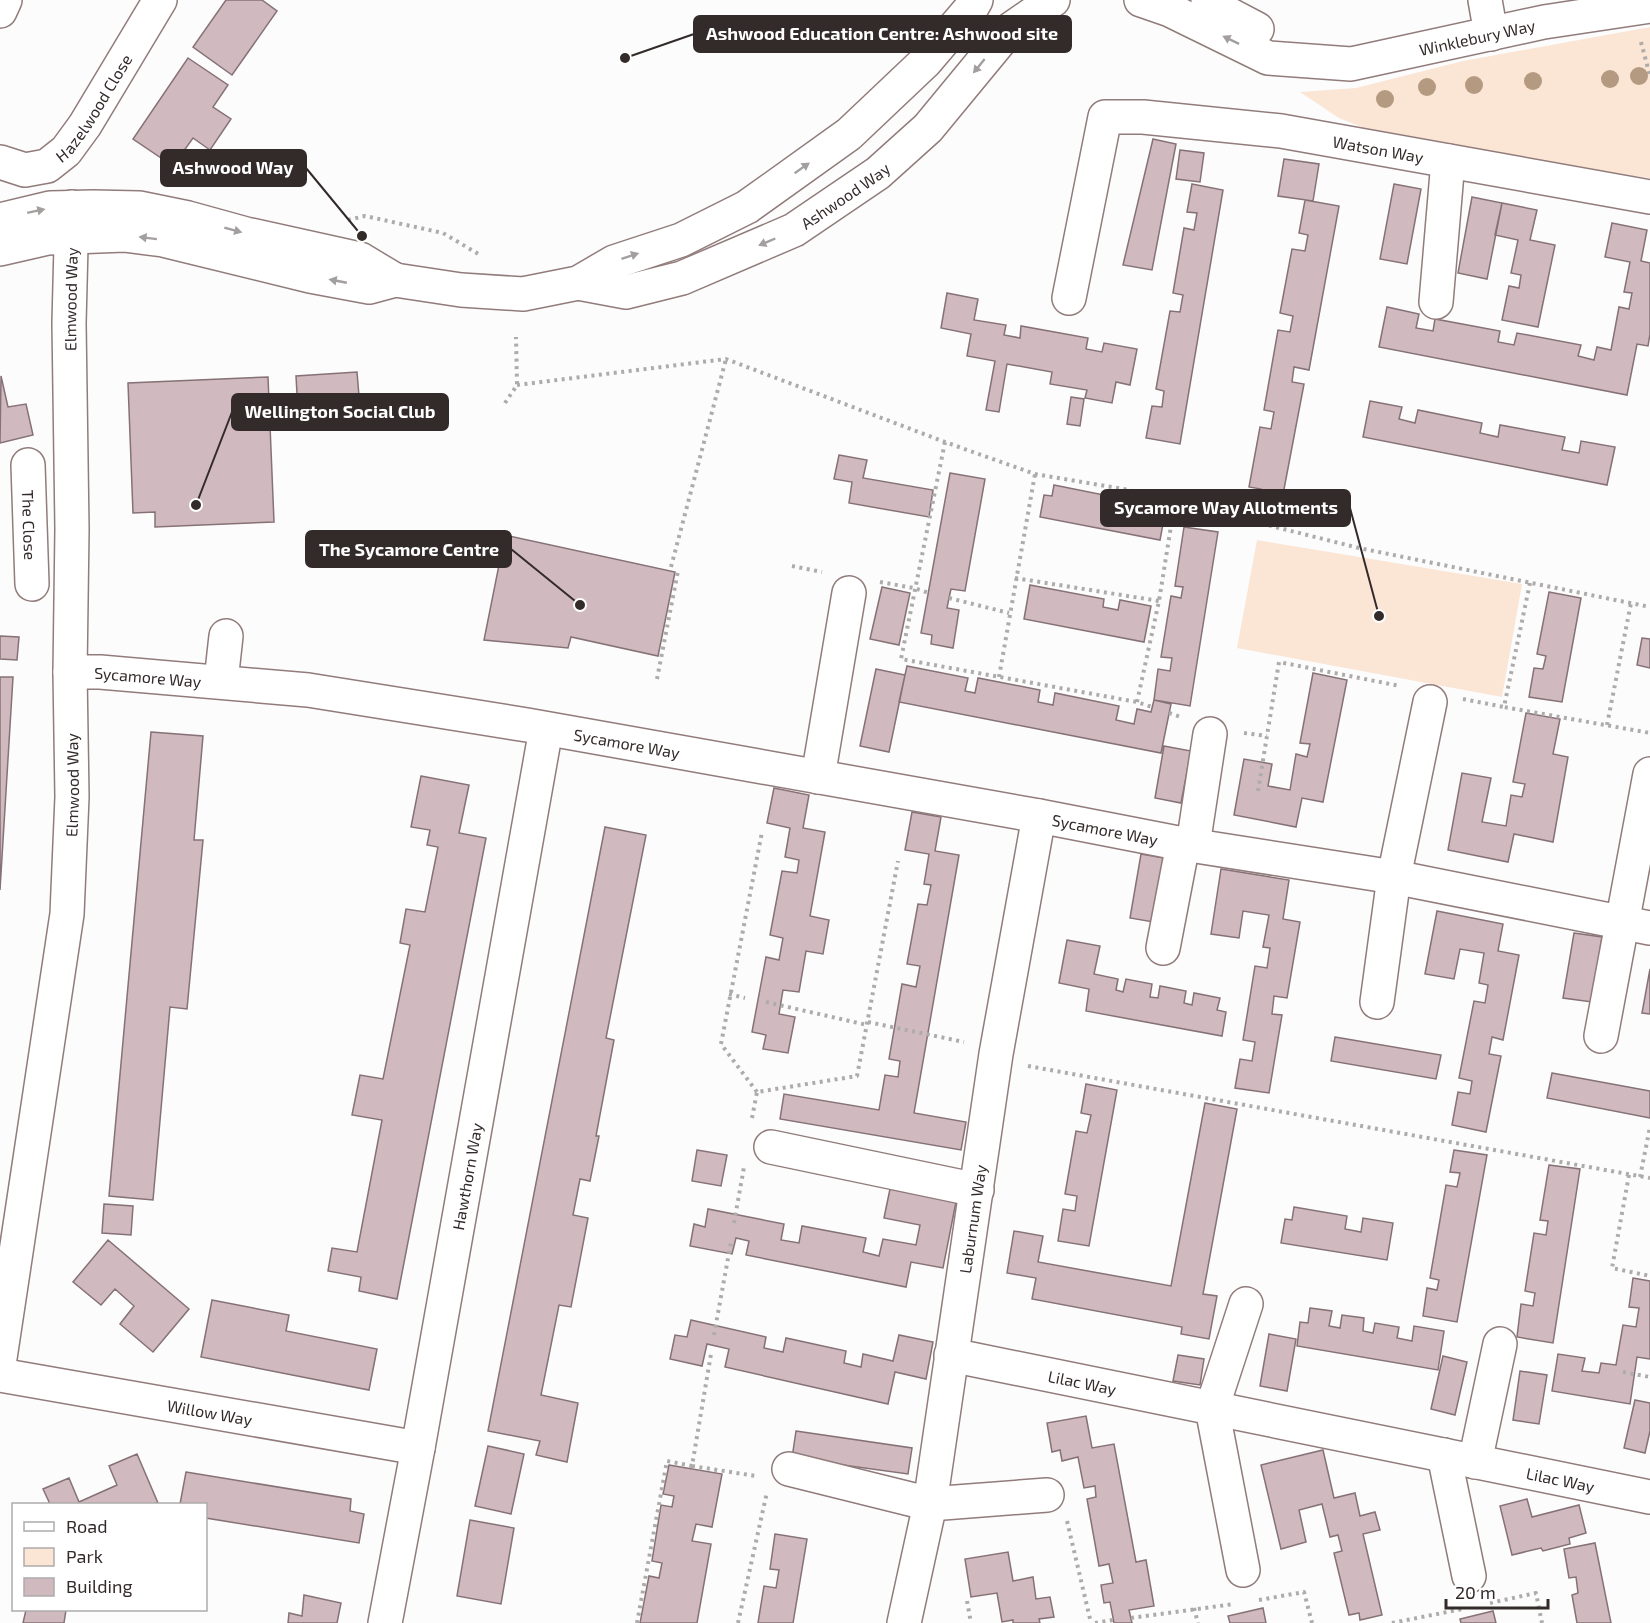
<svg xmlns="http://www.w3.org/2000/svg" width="1650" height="1623" viewBox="0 0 1650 1623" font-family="'Exo 2',sans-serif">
<rect width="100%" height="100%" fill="#fcfcfc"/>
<path fill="#fbe5d4" d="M1650,27V178L1513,161H1448L1339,118L1300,92L1356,88L1463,61Z
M1257,540L1522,584L1502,697L1237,648Z"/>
<path fill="#d0bac0" stroke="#857176" stroke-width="1.5" d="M226,0H262L277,11L232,75L193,47Z
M188,58L228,85L213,107L231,119L210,150L193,138L173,166L133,139Z
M1153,139L1176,144L1152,270L1123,265Z
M1180,150L1204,153L1200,182L1176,179Z
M1284,159L1319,164L1313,201L1278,196Z
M1192,184L1223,190L1180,444L1146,438L1152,406L1162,407L1164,391L1156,389L1170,311L1180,312L1183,295L1173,293L1184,228L1194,230L1197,213L1187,212Z
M1394,184L1421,189L1407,264L1380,259Z
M1472,197L1502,203L1487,279L1458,273Z
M1305,200L1339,206L1309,370L1294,367L1292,382L1304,384L1281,505L1259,500L1261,489L1249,487L1260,427L1271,429L1274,412L1264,410L1278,330L1290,332L1293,316L1280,313L1292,249L1305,251L1308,235L1299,233Z
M1502,203L1537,210L1530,240L1555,245L1538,327L1502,320L1509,286L1519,288L1521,275L1511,273L1518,240L1495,235Z
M1612,223L1647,230L1641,261L1650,263V334L1648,346L1637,344L1627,395L1379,347L1387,307L1419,314L1416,328L1433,331L1435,319L1500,331L1498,342L1514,345L1517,333L1581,345L1578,356L1594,360L1597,347L1611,350L1619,307L1629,309L1632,293L1624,292L1630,262L1605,257Z
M947,293L978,299L974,320L1006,325L1004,335L1020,338L1021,326L1088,338L1086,349L1102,352L1104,343L1137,349L1130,385L1116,382L1112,403L1085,398L1087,390L1050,384L1052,372L1007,364L999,412L986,410L995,361L967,356L971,334L941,328Z
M357,372L360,408L298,412L296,376Z
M1,376L8,407L26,404L33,435L0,443Z
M268,377L274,522L155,527V512L133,513L128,383Z
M1071,397L1084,399L1080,426L1067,424Z
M1370,401L1402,407L1399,419L1415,423L1418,410L1482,423L1480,433L1498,437L1500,425L1565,437L1562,450L1579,453L1581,441L1615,447L1607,485L1363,437Z
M839,455L867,460L863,478L933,490L929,517L849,503L852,482L834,479Z
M950,473L985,479L965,591L951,589L949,598L947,608L959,610L953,648L931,644L932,635L921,633Z
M1054,485L1119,498L1117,505L1133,508L1135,502L1166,508L1160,540L1040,517L1044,495L1052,496Z
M1184,527L1218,532L1190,706L1154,700L1158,669L1170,671L1172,658L1161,657L1171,596L1181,598L1183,587L1175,586Z
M505,535L675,572L658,656L571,637L568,648L484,640Z
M1030,585L1104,599L1103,607L1118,610L1120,600L1151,606L1144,642L1024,619Z
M882,587L910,593L899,645L870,639Z
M1549,592L1581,598L1562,702L1529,697L1534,668L1543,669L1546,656L1537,654Z
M0,636L19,637L17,660L0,659Z
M1642,638L1650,639V668L1637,665Z
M907,666L968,678L965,691L975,693L978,678L1040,690L1038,702L1053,705L1055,693L1119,706L1116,720L1134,724L1137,709L1151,712L1154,700L1171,704L1161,753L899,702Z
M876,669L905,675L889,752L860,746Z
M1313,673L1347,680L1323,802L1302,798L1296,827L1234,815L1244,759L1272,764L1268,786L1290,790L1296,754L1307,757L1310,744L1300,743Z
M0,677H13L0,890Z
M1526,713L1560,719L1553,754L1568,757L1553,842L1514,834L1508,862L1448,850L1462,773L1491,778L1482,822L1506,826L1511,795L1522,797L1525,784L1513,782Z
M151,732L203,736L194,840H203L187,1009L170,1007L153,1200L109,1196Z
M1164,746L1191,751L1181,803L1155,798Z
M421,776L469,785L459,833L486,838L397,1299L359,1291L361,1277L328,1271L332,1248L357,1252L382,1120L352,1115L360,1075L383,1079L410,945L400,943L406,909L425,912L438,847L427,845L430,830L411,827Z
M774,788L809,795L803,828L825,832L810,916L829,920L823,954L806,951L799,992L783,990L779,1014L795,1017L788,1053L763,1049L766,1035L752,1032L766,957L779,960L783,938L770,935L782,871L797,873L799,860L785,857L790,828L767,823Z
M912,812L941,817L935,851L959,855L914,1113L966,1122L961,1150L780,1119L784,1094L879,1110L885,1075L898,1077L900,1061L889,1059L902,984L916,987L920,966L907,964L918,904L927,905L931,885L924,884L929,854L905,850Z
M605,827L646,835L606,1038L614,1040L596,1136H599L590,1181L580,1179L573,1215L588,1218L571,1307L559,1305L541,1395L578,1403L567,1462L536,1455L540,1441L488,1431Z
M1141,854L1170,859L1159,923L1130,918Z
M1221,869L1289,880L1283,919L1300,922L1287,998L1274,996L1272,1014L1282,1015L1269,1093L1235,1088L1240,1059L1252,1061L1255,1042L1243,1040L1255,966L1267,968L1270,948L1263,947L1269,915L1243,911L1239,938L1211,934Z
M1437,911L1503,924L1498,951L1519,955L1503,1040L1492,1037L1489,1054L1501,1056L1486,1132L1452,1125L1458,1092L1470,1094L1472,1081L1459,1078L1474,1001L1485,1003L1488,985L1479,983L1484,953L1460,949L1454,979L1425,974Z
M1574,933L1602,937L1592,1002L1563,998Z
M1067,940L1100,946L1094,974L1118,979L1116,990L1123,992L1126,979L1152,984L1150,997L1158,998L1160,986L1186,991L1184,1003L1192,1005L1194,993L1220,998L1217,1010L1226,1012L1222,1036L1086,1011L1089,989L1059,983Z
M1650,969V1014L1642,1013Z
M1335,1037L1441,1055L1436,1079L1331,1061Z
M1552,1073L1650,1091V1118L1547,1098Z
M1086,1084L1117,1090L1089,1246L1058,1241L1063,1209L1075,1211L1077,1196L1065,1194L1076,1131L1087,1133L1091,1115L1081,1113Z
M1205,1103L1237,1109L1203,1294L1217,1296L1209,1339L1181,1334L1182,1327L1032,1299L1036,1278L1007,1273L1014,1231L1043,1236L1038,1262L1171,1286Z
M697,1150L727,1155L721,1186L692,1181Z
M1454,1150L1487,1155L1457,1322L1423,1316L1427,1288L1437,1290L1439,1280L1430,1278L1446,1185L1457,1187L1460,1173L1450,1172Z
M1549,1165L1580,1169L1553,1343L1517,1337L1521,1304L1533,1306L1535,1293L1525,1291L1534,1233L1546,1235L1548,1221L1540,1220Z
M890,1189L956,1202L943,1268L911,1262L906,1287L746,1255L749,1241L736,1238L732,1254L690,1246L694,1224L705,1227L708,1209L784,1224L781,1240L799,1243L802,1226L866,1238L863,1252L879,1256L883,1239L916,1245L920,1225L884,1218Z
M104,1204L133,1206L131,1235L102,1233Z
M1294,1207L1347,1216L1345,1229L1361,1232L1363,1218L1393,1223L1387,1260L1281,1243L1285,1219L1292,1220Z
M108,1240L189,1309L153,1352L120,1324L134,1306L115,1289L101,1305L73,1282Z
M1633,1278L1650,1281V1359L1637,1357L1630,1404L1552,1391L1558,1354L1585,1358L1582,1371L1599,1373L1601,1363L1616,1365L1623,1325L1636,1327L1639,1308L1629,1307Z
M212,1300L289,1315L286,1331L377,1349L369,1390L201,1357Z
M1310,1308L1332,1311L1329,1326L1340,1328L1342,1315L1364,1318L1363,1331L1373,1333L1375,1323L1399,1327L1397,1338L1412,1341L1414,1326L1444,1331L1438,1370L1297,1346L1300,1322L1308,1323Z
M691,1320L766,1337L764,1348L783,1352L786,1338L846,1351L844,1363L861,1367L863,1354L893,1361L899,1335L933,1342L926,1379L895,1372L888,1404L725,1367L729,1349L707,1344L702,1366L670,1359L675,1335L687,1337Z
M1269,1334L1296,1339L1287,1391L1260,1386Z
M1178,1355L1204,1359L1200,1385L1173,1381Z
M1443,1356L1467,1362L1455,1415L1431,1409Z
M1520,1371L1547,1375L1539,1424L1513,1420Z
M1635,1400L1650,1403V1431L1645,1453L1624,1448Z
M1086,1416L1092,1448L1114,1444L1136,1562L1146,1560L1154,1606L1129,1610L1132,1623H1114L1110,1602L1104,1603L1101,1585L1113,1583L1109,1564L1099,1566L1087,1499L1096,1497L1095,1486L1084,1488L1078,1457L1062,1461L1060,1450L1052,1452L1047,1423Z
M796,1431L912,1448L908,1474L792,1458Z
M488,1446L524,1454L511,1514L475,1506Z
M1323,1450L1334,1498L1355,1493L1360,1516L1375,1512L1380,1530L1363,1534L1382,1615L1360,1620L1359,1613L1349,1615L1334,1553L1342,1551L1338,1535L1330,1537L1322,1504L1299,1510L1306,1542L1281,1549L1261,1465Z
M137,1454L158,1503L153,1504H50L43,1489L69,1478L79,1502L117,1485L109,1466Z
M669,1465L722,1474L712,1527L696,1524L692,1541L711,1544L697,1623H640L649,1576L659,1578L662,1563L652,1561L661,1505L672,1507L674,1496L663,1494Z
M186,1472L351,1499L350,1511L364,1514L359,1543L206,1518V1504H180Z
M1527,1499L1532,1517L1579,1505L1586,1533L1569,1538L1570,1544L1543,1551L1541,1548L1512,1555L1500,1506Z
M470,1520L514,1528L501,1604L457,1596Z
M775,1534L807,1539L793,1623H758L764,1586L776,1588L779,1570L770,1569Z
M1595,1543L1611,1623H1577L1572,1595L1578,1593L1576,1577L1569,1578L1564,1549Z
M1008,1552L1013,1581L1033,1577L1036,1599L1050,1597L1054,1617L1039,1619L1040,1623H1013V1620L1002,1622L997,1593L971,1597L965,1559Z
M304,1595L341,1603L337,1623H288L289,1613L302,1616Z
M1263,1608L1266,1623H1230L1228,1616Z
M26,1610H66L64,1623H23Z
M1493,1611L1496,1623H1461L1460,1619Z"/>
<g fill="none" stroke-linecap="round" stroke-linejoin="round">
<g stroke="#917c7b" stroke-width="36">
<g id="minor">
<path id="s1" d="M1141,0L1170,10L1268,58L1351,64L1544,22L1650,6"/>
<path d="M1208,0L1219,9L1257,29"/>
<path d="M1485,0L1491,34"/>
<path d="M0,11L5,0"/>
<path id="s2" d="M0,162L25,170L47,166L66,151L85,125L160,0"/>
<path d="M0,220L50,208L93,207L139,208L188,218L246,234L360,259L395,280"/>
<path d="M0,249L48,238L124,235L163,240L310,276L369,287L395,280L461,290L523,294L578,283L614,262L681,240L747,207L849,134L925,62L972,7L976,0"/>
<path id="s3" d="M578,283L626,292L682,278L794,230L878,173L928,128L1008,31L1053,0"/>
<path id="s4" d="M1069,298L1105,117H1143L1281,131L1650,197"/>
<path d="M1436,302L1448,161"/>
<path id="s5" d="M28,465L32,584"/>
<path id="s6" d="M70,672H100L308,690L527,725L1039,816L1183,844L1394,877L1650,928"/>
<path d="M221,681L226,636"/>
<path d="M818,777L849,593"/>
<path d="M1193,845L1210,734"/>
<path d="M1163,948L1183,844"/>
<path d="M1377,1002L1394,877L1430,702"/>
<path d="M1601,1036L1650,774"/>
<path d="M771,1147L977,1190"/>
<path id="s7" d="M951,1355L1650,1497"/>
<path id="s8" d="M0,1358L67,914L72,797L70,672L72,529L69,323L72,207"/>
<path id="s9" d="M0,1375L418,1448"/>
<path d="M1444,1455L1469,1576"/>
<path d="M1475,1462L1500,1344"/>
<path d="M789,1469L930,1504L1047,1495"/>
<path d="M1243,1570L1212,1408L1246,1304"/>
<path id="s10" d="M385,1623L418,1448L546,729"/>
<path id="s11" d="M904,1623L930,1504L996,1054L1039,816"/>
</g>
</g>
<path stroke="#aeabab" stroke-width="4" stroke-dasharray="3 4.5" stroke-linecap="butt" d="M1641,42L1650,76
M348,220L365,216L443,233L480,255
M517,385L726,359L945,442L1035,474L1124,489L1359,548L1650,607
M505,403L517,385L516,337
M945,442L901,659L1137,702L1152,707
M792,566L822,572
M671,567L726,359
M1015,578L1159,601
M880,582L914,588L929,593
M1530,583L1504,707L1650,733
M949,598L1009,613
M999,677L1035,474
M657,679L678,571
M1463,699L1504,707
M1137,702L1159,601L1175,501
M1169,713L1181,717
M1607,725L1631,603
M1244,733L1267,736
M1258,791L1279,662L1400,686
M729,994L745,998
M766,1002L867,1025
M868,1022L964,1042
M1028,1066L1650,1178
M757,1092L721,1044L762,832
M752,1118L757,1092L857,1076L898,861
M1629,1175L1612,1268L1650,1276
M1640,1177L1650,1127
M734,1223L744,1167
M714,1335L731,1242
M1623,1372L1650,1377
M692,1466L756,1476
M1067,1521L1091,1623
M1259,1600L1304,1592L1312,1623
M967,1601L971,1623
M1490,1603L1536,1593L1542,1623
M1194,1608L1198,1623
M1131,1618L1234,1604
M637,1623L667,1461L692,1466L711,1354
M738,1623L767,1492
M1095,1623L1113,1620
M1392,1623L1462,1609"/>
<use href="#minor" stroke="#fff" stroke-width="33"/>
</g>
<g fill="#b49a81">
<circle cx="1639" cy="76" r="9"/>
<circle cx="1610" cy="79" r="9"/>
<circle cx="1533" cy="81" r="9"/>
<circle cx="1474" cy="85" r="9"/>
<circle cx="1427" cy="87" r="9"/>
<circle cx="1385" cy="99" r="9"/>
</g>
<defs><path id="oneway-solid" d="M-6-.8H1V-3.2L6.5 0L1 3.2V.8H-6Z" transform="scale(1.5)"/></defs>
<g fill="#a39f9f">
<use href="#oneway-solid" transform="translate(1231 40) rotate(-154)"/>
<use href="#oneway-solid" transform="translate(979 66) rotate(129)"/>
<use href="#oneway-solid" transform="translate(802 168) rotate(-35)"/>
<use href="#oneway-solid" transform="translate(36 211) rotate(-12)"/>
<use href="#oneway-solid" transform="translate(233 230) rotate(15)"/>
<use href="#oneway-solid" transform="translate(148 238) rotate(-173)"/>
<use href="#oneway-solid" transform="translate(767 242) rotate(157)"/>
<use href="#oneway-solid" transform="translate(630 256) rotate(-18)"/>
<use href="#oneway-solid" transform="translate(338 281) rotate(-169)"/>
</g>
<g text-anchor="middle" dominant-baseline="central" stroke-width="4.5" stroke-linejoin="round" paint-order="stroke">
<g font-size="16" fill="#332a2a" stroke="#fff">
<text stroke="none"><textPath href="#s1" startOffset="352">Winklebury Way</textPath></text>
<text stroke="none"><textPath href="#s2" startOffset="124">Hazelwood Close</textPath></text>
<text stroke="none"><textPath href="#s4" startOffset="460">Watson Way</textPath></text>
<text stroke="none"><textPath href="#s3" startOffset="290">Ashwood Way</textPath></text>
<text stroke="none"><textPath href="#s8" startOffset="1064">Elmwood Way</textPath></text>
<text stroke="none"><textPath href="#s5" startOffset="60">The Close</textPath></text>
<text stroke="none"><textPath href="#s6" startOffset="78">Sycamore Way</textPath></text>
<text stroke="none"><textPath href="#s6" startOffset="562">Sycamore Way</textPath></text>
<text stroke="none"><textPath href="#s8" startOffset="578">Elmwood Way</textPath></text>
<text stroke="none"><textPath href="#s6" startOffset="1048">Sycamore Way</textPath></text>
<text stroke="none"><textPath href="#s10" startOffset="454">Hawthorn Way</textPath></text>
<text stroke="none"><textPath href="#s11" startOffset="410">Laburnum Way</textPath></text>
<text stroke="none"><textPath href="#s7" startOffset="134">Lilac Way</textPath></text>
<text stroke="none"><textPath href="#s9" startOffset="213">Willow Way</textPath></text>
<text stroke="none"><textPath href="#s7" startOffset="622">Lilac Way</textPath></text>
</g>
</g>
<path fill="none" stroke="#332a2a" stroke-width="2" d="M625 58L694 34M362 236L306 168M196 505L232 412M1379 616L1350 508M580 605L511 549"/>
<g fill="#332a2a" stroke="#fff" stroke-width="2">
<circle cx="625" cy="58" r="6"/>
<circle cx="362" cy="236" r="6"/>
<circle cx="196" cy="505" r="6"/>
<circle cx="1379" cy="616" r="6"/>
<circle cx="580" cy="605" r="6"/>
</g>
<g fill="#332a2a" stroke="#332a2a" stroke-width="2">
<rect x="694" y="16" width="377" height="36" rx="6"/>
<rect x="161" y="150" width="145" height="36" rx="6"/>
<rect x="232" y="394" width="216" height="36" rx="6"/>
<rect x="1101" y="490" width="249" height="36" rx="6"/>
<rect x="306" y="531" width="205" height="36" rx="6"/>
</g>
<g font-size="18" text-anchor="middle" font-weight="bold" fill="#fff">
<text x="882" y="40">Ashwood Education Centre: Ashwood site</text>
<text x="233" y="174">Ashwood Way</text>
<text x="340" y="418">Wellington Social Club</text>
<text x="1226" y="514">Sycamore Way Allotments</text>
<text x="409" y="556">The Sycamore Centre</text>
</g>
<rect x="12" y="1503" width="195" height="108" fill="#ffffff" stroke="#adaaaa" stroke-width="1.5"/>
<rect x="24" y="1522" width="30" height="9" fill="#ffffff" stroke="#adaaaa" stroke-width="1.5"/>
<text x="66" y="1533" font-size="18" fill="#332a2a">Road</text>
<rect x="24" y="1548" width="30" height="18" fill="#fbe5d4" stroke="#adaaaa" stroke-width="1.5"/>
<text x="66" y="1563" font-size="18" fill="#332a2a">Park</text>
<rect x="24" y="1578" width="30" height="18" fill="#d0bac0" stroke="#adaaaa" stroke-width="1.5"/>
<text x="66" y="1593" font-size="18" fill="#332a2a">Building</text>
<path d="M1446 1599v9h102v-9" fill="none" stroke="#332a2a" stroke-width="3"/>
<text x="1455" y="1599" font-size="18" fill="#332a2a" stroke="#ffffff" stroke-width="4.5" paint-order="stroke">20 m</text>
</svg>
